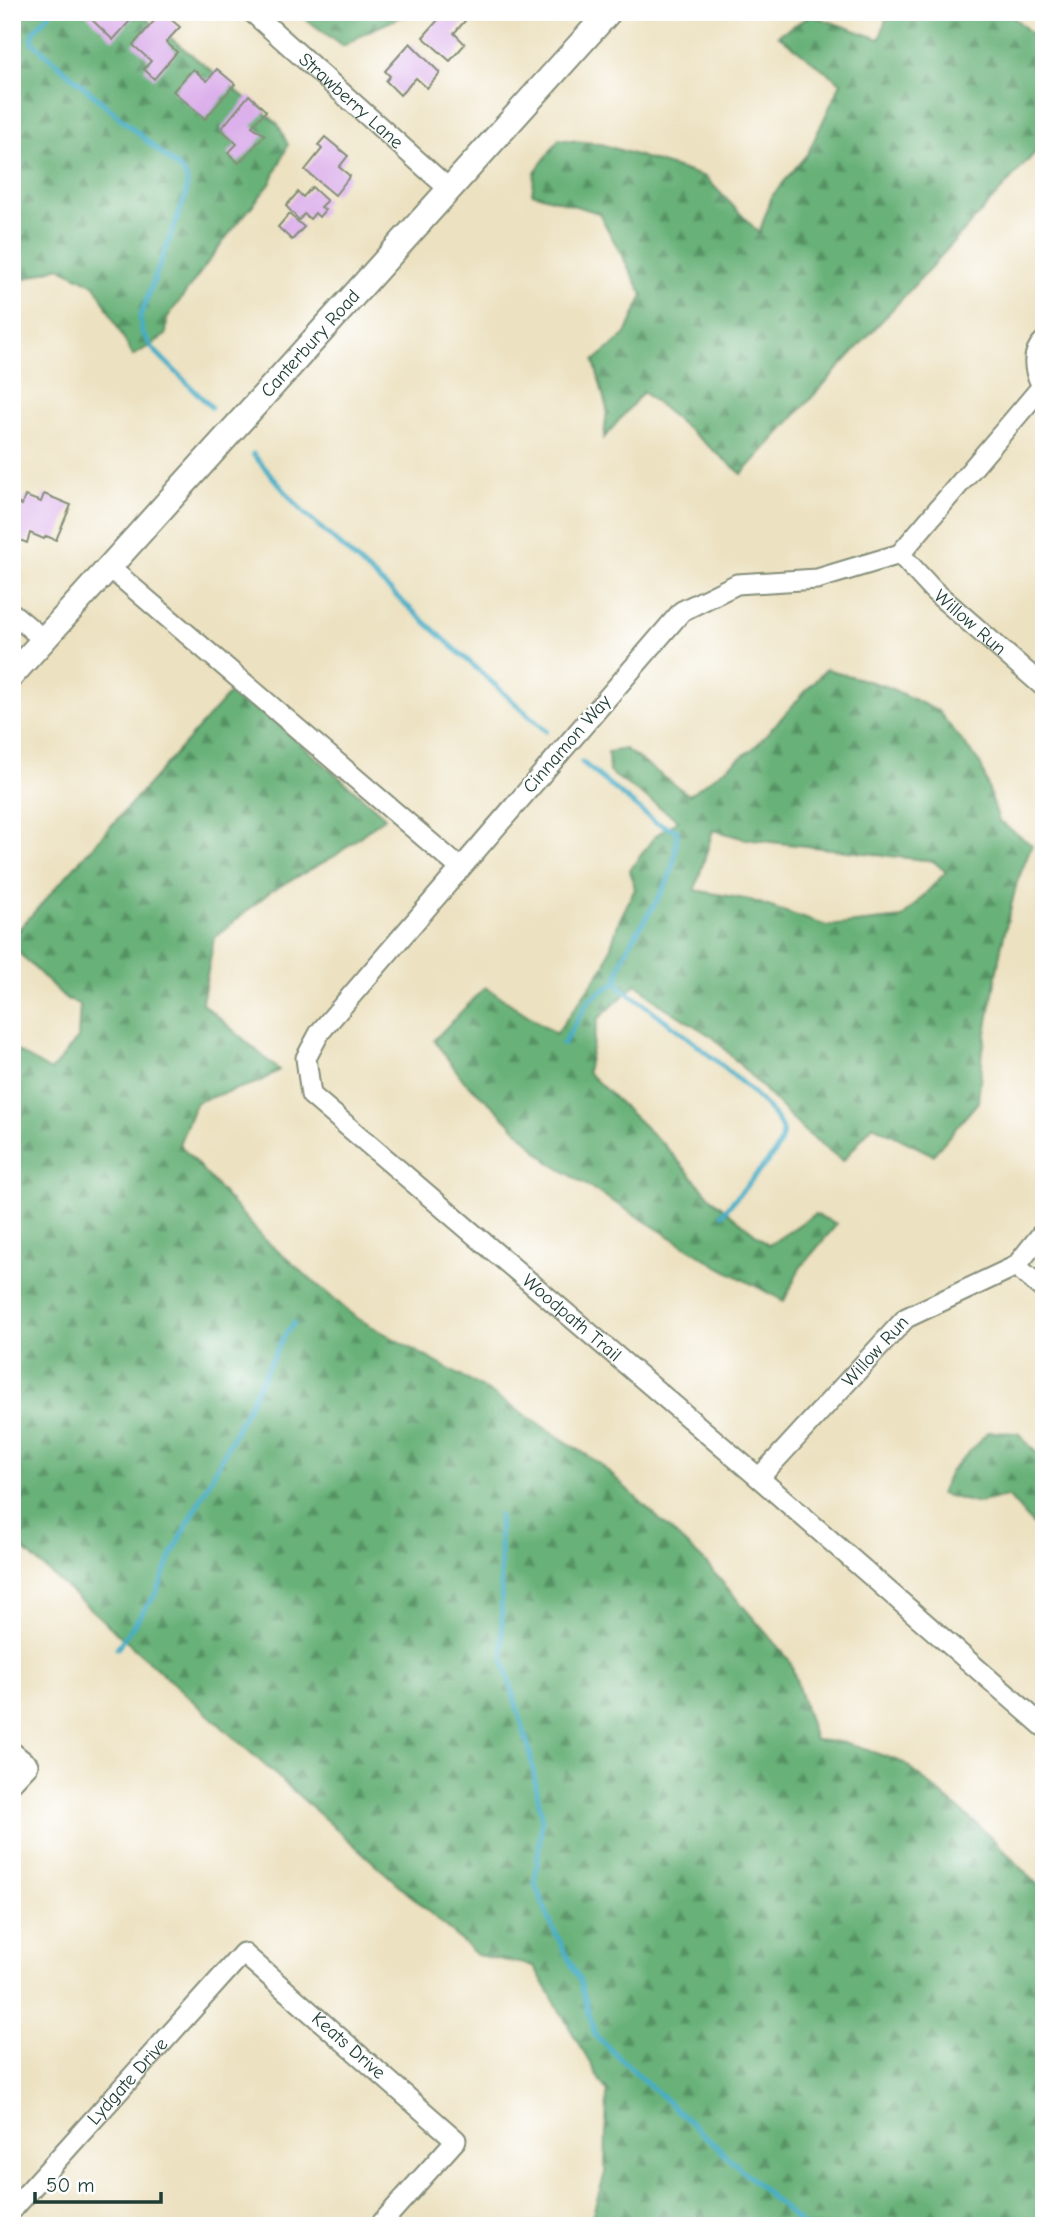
<svg xmlns="http://www.w3.org/2000/svg" width="1056" height="2238" viewBox="0 0 1056 2238" font-family="'Comic Neue',sans-serif">
<defs>
<pattern id="forest-firs" width="22" height="20" patternUnits="userSpaceOnUse" patternTransform="scale(1.75)"><rect width="22" height="20" fill="#68b178"/><path d="M5 1l3.5 6h-7zM16 11l3.5 6h-7z" fill="#559163"/></pattern>
</defs>
<rect width="100%" height="100%" fill="#fff"/>
<filter id="ink" filterUnits="userSpaceOnUse"><feTurbulence type="fractalNoise" baseFrequency=".0143" numOctaves="2"/><feDisplacementMap in="SourceGraphic" scale="14" xChannelSelector="R" yChannelSelector="G"/><feConvolveMatrix kernelMatrix="1 2 1 2 8 2 1 2 1" color-interpolation-filters="sRGB"/></filter>
<filter id="wash" filterUnits="userSpaceOnUse"><feTurbulence type="fractalNoise" baseFrequency=".00686" numOctaves="4" result="noise"/><feDisplacementMap in="SourceGraphic" scale="28" xChannelSelector="R" yChannelSelector="G"/><feGaussianBlur stdDeviation="1.57" result="paint"/><feColorMatrix in="noise" values="0 0 0 0 0 0 0 0 0 0 0 0 0 0 0 0 0 1.4 0 .05"/><feComposite in="paint" operator="in"/></filter>
<g filter="url(#wash)">
<rect width="100%" height="100%" fill="#ece1c0"/>
<path fill="url(#forest-firs)" stroke="#447756" stroke-width="2" fill-rule="evenodd" d="M12,12H138L278,124L288,145L270,184L228,235L167,318L166,335L133,356L95,285L59,267L12,283Z
M296,12H412L371,30L343,46Z
M888,12H1008L1044,45V143L742,474L643,392L604,438L607,409L594,361L626,334L643,295L599,213L532,193L535,172L559,139L601,144L705,177L759,233L772,196L808,153L841,83L778,35L811,15L880,39Z
M826,669L888,687L938,711L981,765L999,821L1032,845L1017,882L1001,948L983,1050L978,1102L933,1155L873,1125L843,1161L803,1130L714,1038L658,1003L637,983L598,1019L587,1072L665,1146L712,1199L769,1245L815,1214L837,1224L800,1268L784,1301L721,1268L549,1162L493,1106L464,1081L434,1040L485,987L556,1034L605,965L619,921L635,889L630,870L655,836L678,820L609,772L608,752L625,749L689,795L755,747ZM713,830L745,839L933,861L946,872L902,918L827,926L750,900L695,890Z
M235,687L385,817L335,856L271,891L214,938L202,1003L279,1070L259,1082L196,1102L179,1144L265,1240L355,1317L488,1391L599,1463L705,1562L790,1661L815,1740L847,1743L904,1763L987,1833L1044,1891V2226H589L605,2173L607,2093L534,1966L477,1955L12,1539V1048L51,1071L78,1038L80,1005L66,999L12,946V937Z
M988,1432L1018,1433L1044,1461V1537L1008,1496L976,1503L940,1494L950,1472Z"/>
<g fill="none" stroke-linecap="round" stroke-linejoin="round">
<path stroke="#46adc5" stroke-width="5" d="M51,12L34,31L32,42L182,171L187,179L186,195L140,317L142,332L152,348L211,407
M253,454L301,510L546,731
M582,762L655,822L677,831C676,844 676,856 672,869C659,909 623,939 617,981L622,989C651,1008 776,1102 782,1130C784,1138 778,1147 774,1154L722,1214
M563,1044L589,1000L617,981
M499,1515L503,1658L530,1752L542,1820L535,1884L552,1926L580,1981L595,2035L803,2226
M117,1648L157,1592L172,1555L283,1338L294,1323"/>
</g>
<g id="blocks">
<path fill="#dcb0eb" d="M84,12H138L113,40Z
M162,12L180,27L166,42L177,52L154,79L144,69L151,61L133,45Z
M445,12H455L465,21L454,33L465,44L450,61L423,37Z
M410,43L440,73L427,88L416,78L400,95L386,81L390,76L385,71Z
M193,69L207,81L217,69L235,84L205,119L173,91Z
M249,95L266,111L252,126L265,135L239,163L228,153L237,144L221,129Z
M325,137L348,156L339,167L350,176L335,195L305,170L322,149L318,145Z
M312,187L327,201L321,207L325,210L319,217L315,213L310,219L304,214L299,220L286,206L298,192L303,197Z
M289,214L304,227L292,240L278,227Z
M44,494L71,505L56,540L46,536L44,539L30,533L27,543L12,537V496L16,497L14,502L22,505L25,496L41,502Z"/>
</g>
</g>
<g filter="url(#ink)">
<use href="#blocks" fill-opacity="0" stroke="#868f7a" stroke-width="2"/>
<g fill="none" stroke-linecap="round" stroke-linejoin="round">
<g stroke="#868f7a" stroke-width="23">
<g id="minor">
<path id="s1" d="M252,12L449,189"/>
<path id="s2" d="M1044,384L900,554L817,579L737,584L682,611L320,1032L306,1058L311,1095L759,1478L1044,1727"/>
<path d="M1042,385C1033,371 1031,353 1044,341"/>
<path id="s3" d="M900,554L934,591L1044,687"/>
<path d="M110,568L460,868"/>
<path d="M12,613L43,639"/>
<path d="M1016,1266L1044,1290"/>
<path id="s4" d="M759,1478L906,1318L1016,1266L1044,1231"/>
<path d="M12,1752L28,1765L12,1782"/>
<path id="s5" d="M12,2210L243,1953L456,2140L379,2226"/>
</g>
</g>
<g stroke="#868f7a" stroke-width="28">
<g id="tertiary">
<path id="s6" d="M12,675L609,12"/>
</g>
</g>
<use href="#minor" stroke="#fff" stroke-width="19"/>
<use href="#tertiary" stroke="#fff" stroke-width="24"/>
</g>
</g>
<g text-anchor="middle" dominant-baseline="central" stroke-width="5" stroke-linejoin="round" paint-order="stroke">
<g font-size="19" fill="#1f3d34" stroke="#fff">
<text stroke="none"><textPath href="#s1" startOffset="133">Strawberry Lane</textPath></text>
<text stroke="none"><textPath href="#s6" startOffset="446">Canterbury Road</textPath></text>
<text stroke="none"><textPath href="#s3" startOffset="98">Willow Run</textPath></text>
<text transform="translate(567 744) rotate(-49)">Cinnamon Way</text>
<text stroke="none"><textPath href="#s2" startOffset="1416">Woodpath Trail</textPath></text>
<text stroke="none"><textPath href="#s4" startOffset="172">Willow Run</textPath></text>
<text stroke="none"><textPath href="#s5" startOffset="486">Keats Drive</textPath></text>
<text stroke="none"><textPath href="#s5" startOffset="173">Lydgate Drive</textPath></text>
</g>
</g>
<rect width="1056" height="2238" fill="none" stroke="#fff" stroke-width="42"/>
<path d="M35 2192v10h126v-10" fill="none" stroke="#1f3d34" stroke-width="3.5"/>
<text x="46" y="2192" font-size="21" fill="#1f3d34" stroke="#ffffff" stroke-width="5" paint-order="stroke">50 m</text>
</svg>
